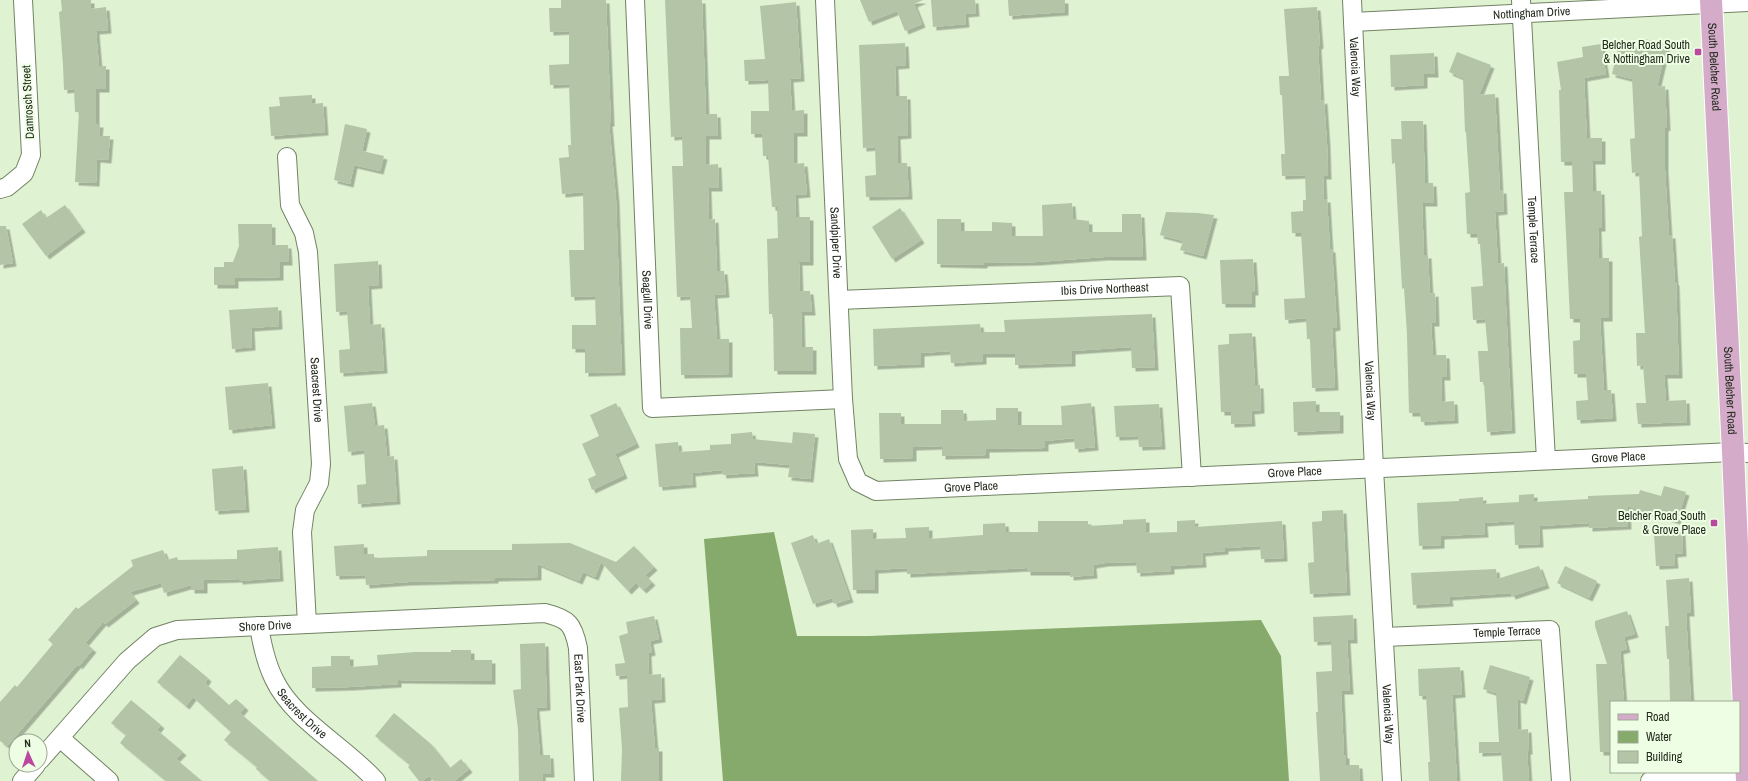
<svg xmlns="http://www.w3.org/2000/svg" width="1748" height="781" viewBox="0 0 1748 781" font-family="'Archivo Narrow',sans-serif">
<defs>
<filter id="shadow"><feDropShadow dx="3.5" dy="3.5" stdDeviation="0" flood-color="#0004"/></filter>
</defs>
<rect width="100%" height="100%" fill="#dff2d1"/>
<path fill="#86a96c" d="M774,532L797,636H869L1261,620L1281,656L1289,781H723L704,539Z"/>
<path fill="#b3c5a6" filter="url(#shadow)" d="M61,0H91V9L106,7L108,30L96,31L99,66H106V89H96V124H100L99,136H110L108,160L97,159L96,183L75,182L79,112H75L74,89L64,90L63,65L59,12L62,11Z
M561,0H606L611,123H609L616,199L622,372L585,373V349H572V325H596L595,296L571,297L569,250H584L583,192L562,194L559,158L569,157L568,145H571L569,84L550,85L549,65L569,64V31L550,32L549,8H561Z
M665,0H702L706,114H717L718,136H706V165L718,164L719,188H708L709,220L715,219L717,271H724L726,294L714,295L717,339H729V374L681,375L680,328H692L690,296L677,297L672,166H683L682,136L671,137Z
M860,0H923L914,4L922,24L905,31L897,11L869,22Z
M931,0H975L976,13L965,14L966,24L933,27Z
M1008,0H1065V12L1009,16Z
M796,2L801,78L790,79L792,111L804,110V133H794V164L804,163L807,194L795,195L796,217H810V262H799L800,291H810L812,312H801L802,347H813V371H774L773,314H769L767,239L778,238L777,207H772L768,156H763L762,134H751V111H769L768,80L745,81L744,60L765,59L760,6Z
M1317,7L1320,45L1318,46L1321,101L1324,100L1327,144L1328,176H1323L1324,199H1327L1330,249H1332L1337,327L1332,328L1335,387L1312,388L1310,339H1307L1306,318L1285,320L1284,299L1305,298L1301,233H1292L1291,212L1303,211V200H1306L1305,175L1282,176L1281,154H1285L1282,95H1280L1279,76H1289L1284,9Z
M1644,39L1667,44L1657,87L1665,86L1667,127L1665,128V170L1669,235H1672L1675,282H1676L1679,375H1664L1666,401L1686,400L1687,422L1638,424L1636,403H1646L1643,365L1637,366L1636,333H1645L1639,237L1642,236L1639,172L1632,173L1630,139L1635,138L1632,79L1612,74L1619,44L1642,49Z
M905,43L906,65L895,66L896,96H907L908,135L897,136L898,163H907L909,196L866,197L865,176L876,175L875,147L863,148L859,45Z
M1601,44L1606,74L1584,78L1587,138H1602V161H1592L1593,191H1601L1602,228H1598L1599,258H1609V318H1600L1604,390H1611L1613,418L1577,420L1576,401L1588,400L1586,374H1574L1573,341L1580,340V319H1570L1564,192H1573L1572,162H1561L1559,90H1561L1557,62L1583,57L1582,47Z
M1457,52L1491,65L1479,95L1495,94L1500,190H1503L1504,211L1495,212L1498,264L1504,263L1512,430L1487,432L1484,382H1480L1478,351H1488L1485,319L1473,320L1471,287L1483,286L1480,244H1478L1477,234H1467L1465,193L1470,192L1466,132H1465L1463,78L1449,72Z
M1434,53L1435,74H1424V85L1391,87L1390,55Z
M312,95V104L323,103L325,132L271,136L269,107L280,106L279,97Z
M1401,121H1423L1425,183H1433L1434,203H1422L1424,255H1428L1430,294L1435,293L1436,323H1431L1433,355H1446L1447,377H1441L1442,402L1454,401L1455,420L1421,422L1420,413H1409L1407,334L1404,288L1402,289L1395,163L1392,164L1391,139H1402Z
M345,124L367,129L362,151L384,156L380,171L354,165L350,184L334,180Z
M1072,203L1073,219L1089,221V232H1122V214H1141L1143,257H1104L1037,262L984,263V265L937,264V219H961V231H992V222L1012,223V236H1043L1042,205Z
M65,205L82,229L46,256L22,224L41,210L46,218Z
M900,208L921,240L892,259L872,227Z
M1166,212L1198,213L1214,215L1203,256L1180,250L1183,241L1160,235Z
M238,224H272V245H288L289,262H280V277L235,278V285H214V267H224V262H233L239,246Z
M0,226H6L13,263L0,265Z
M1253,259L1255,292H1252V304H1222L1220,260Z
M378,261L379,285L368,286L370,325L381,324L384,370L340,373L339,350L350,349L347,311L336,312L334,264Z
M278,307L279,326L251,328L252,347L232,349L229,310Z
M1152,314L1155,367L1132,368L1131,347L1072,351V363L1015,365V354H983V361L951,363L950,351L921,353V364L874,366L873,329L980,324L981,332H1005L1004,320Z
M1252,333L1255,385H1260L1261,410L1251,411L1252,423L1231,424V412H1221L1218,345L1229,344V334Z
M268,383L272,425L229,430L225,387Z
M1316,401V412H1340V430L1294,432L1293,402Z
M372,403L375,426L384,425L387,457L394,456L397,501L358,504L357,485L366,484L364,450L348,452L344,406Z
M616,403L636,444L615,454L624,475L592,490L588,479L596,475L582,444L599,436L590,415Z
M1091,403L1095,447L1075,449L1074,438L1045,441V448L986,449V455L942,456V446L913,447V458L880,459L879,413H901V424H941V410H963L964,421L996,420V408H1018V425H1062L1061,406Z
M1159,404L1162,446L1139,447L1138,436L1116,437L1114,406Z
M752,432L753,439L792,443L793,432L815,434L810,479L788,477L790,465L754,462L755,473L723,475L722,470L692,473L693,484L659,487L655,444L678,442L679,452L710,450V445L731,444V434Z
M243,466L246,509L215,511L212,469Z
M1664,486L1686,492L1677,521L1627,506L1628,526L1589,528V523L1539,526L1540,544L1515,545L1514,521L1484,523L1485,534L1441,536V545L1419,546L1417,503L1459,501V499L1483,497V504L1519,502V495L1534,494V502L1588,499V496L1639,494L1640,490L1661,496Z
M1343,510L1347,592L1310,594L1308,563L1314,562L1312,522L1322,521V511Z
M1146,519V533L1177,532V521L1195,520V527L1282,521L1284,558L1261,559L1260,546L1225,548V551L1202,553L1203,564L1171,566V571L1137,573L1136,562L1105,563L1093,565L1094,575L1070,577V572H1027V568L907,574V568L875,570V590H853L851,530L873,529V539L906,538L905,528L929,527V539L983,535V524L1005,523L1006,532H1038V521H1088V526L1123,524V520Z
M1682,532L1683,553L1674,554L1675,565L1656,566L1654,534Z
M813,535L816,544L829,539L850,599L834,604L832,598L813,604L791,543Z
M570,543L616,562L634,546L654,567L645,575L652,582L643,590L636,583L628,591L601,562L595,577L583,572L579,581L538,564V577L495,578V580L408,582L366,585L365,575L336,576L334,546L364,544V554H374V558L427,556V550H512V544Z
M278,547L280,578L239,581V579L204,580V590H191V585L164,593L161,583L130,592L136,600L105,624L103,622L85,643L93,649L79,666L78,664L7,746L0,741V702L15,685L17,687L53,644L48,640L76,607L78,609L133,566L131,560L163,550L167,560L177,557L178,560L237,559V550Z
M1539,566L1546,585L1512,596L1511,593L1449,597L1450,603L1413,605L1411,573L1496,569L1497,579Z
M1565,566L1597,581L1589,598L1557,583Z
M1689,578L1691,613H1686L1691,702H1670L1669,659H1667L1665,626H1669L1666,580Z
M1627,611L1635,634L1624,637L1627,649L1620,651L1624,702H1611V752H1600L1596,664H1607L1595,626V621Z
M1353,615L1354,640H1347L1350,691H1341L1344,755H1346V765H1359L1360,781H1320L1316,712H1318L1316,672L1332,671L1331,641L1314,642L1313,617Z
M654,616L659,639L650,641L652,652L648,653L649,675L661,674L662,699L651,700L655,748H659V781H621L622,749L619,708L628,707L627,675L616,676L615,664L625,663L619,636L628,633L626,622Z
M545,643L547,707L536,708L540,755H550L551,774H542L543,781H519L518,729L513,690L521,689L520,644Z
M451,650H471V660H492V681L398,680V684L350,687L312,688V667L331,666V656H350V667L378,665L377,655L415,652H451Z
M180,655L208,678L205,683L229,705L236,699L245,707L240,713L318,781H270L256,769L257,767L224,740L231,732L193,697L186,706L157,682Z
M1490,665L1530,677L1523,701L1517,699L1518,730L1528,729L1529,751H1527L1529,781H1503L1501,752L1479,753V742H1499L1496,693L1483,689Z
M1460,667L1462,694L1452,695L1457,781H1429L1428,762H1430L1426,696H1419L1418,669Z
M131,700L161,725L157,730L183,752L176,759L202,781H166L120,743L126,735L111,723Z
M394,713L431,744L450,768L461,759L469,769L454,781H434L429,776L422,781H419L408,767L410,765L375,736Z"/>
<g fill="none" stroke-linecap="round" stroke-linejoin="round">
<g stroke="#728365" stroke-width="20">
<g id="minor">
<path id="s1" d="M635,0L652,408L843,399"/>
<path id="s2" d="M825,0L843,399L848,459L858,482L876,491L1733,452L1748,453"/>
<path id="s3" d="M1352,0L1374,469L1392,781"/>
<path id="s4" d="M1521,0L1546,460"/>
<path id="s5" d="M1353,22L1748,2"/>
<path id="s6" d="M287,157L290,205L304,233L308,252L321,464L319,483L305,510L302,532L307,624"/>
<path d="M0,189L7,187L24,173L31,155L23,0"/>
<path id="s7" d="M839,300L1180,286L1192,477"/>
<path id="s8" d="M259,626C262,645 266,663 274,679C293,720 346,747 376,781"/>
<path id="s9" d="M1384,637L1550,630L1561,781"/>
<path d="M60,738L109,781"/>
<path id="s10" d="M40,760L127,661L155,637L177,630L545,613C569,619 573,624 578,648L584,781"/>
<path d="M22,781L36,765"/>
<path d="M1650,781L1748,776"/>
</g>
</g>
<g stroke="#fff" stroke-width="24">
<g id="major">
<path id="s11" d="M1711,0L1733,452L1747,781"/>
</g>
</g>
<use href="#minor" stroke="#fff" stroke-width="18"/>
<use href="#major" stroke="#d4acca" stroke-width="22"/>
</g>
<g fill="#ba47a0" stroke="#eefee4" stroke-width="1.5">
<rect x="1694" y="48" width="8" height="8" rx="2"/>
<rect x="1710" y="519" width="8" height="8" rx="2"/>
</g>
<g text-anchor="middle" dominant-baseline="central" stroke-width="4" stroke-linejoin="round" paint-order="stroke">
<g font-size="12" fill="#232a1e" stroke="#eefee4">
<text stroke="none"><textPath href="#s5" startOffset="179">Nottingham Drive</textPath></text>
<text stroke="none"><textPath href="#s3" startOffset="67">Valencia Way</textPath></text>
<text stroke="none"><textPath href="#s11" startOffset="67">South Belcher Road</textPath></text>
<text transform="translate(28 102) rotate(-93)">Damrosch Street</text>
<text stroke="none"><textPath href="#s4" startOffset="230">Temple Terrace</textPath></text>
<text stroke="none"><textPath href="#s2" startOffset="243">Sandpiper Drive</textPath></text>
<text stroke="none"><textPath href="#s7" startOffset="266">Ibis Drive Northeast</textPath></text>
<text stroke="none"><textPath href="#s1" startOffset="300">Seagull Drive</textPath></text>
<text stroke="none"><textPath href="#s6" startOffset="237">Seacrest Drive</textPath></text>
<text stroke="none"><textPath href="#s11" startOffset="391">South Belcher Road</textPath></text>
<text stroke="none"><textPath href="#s3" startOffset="391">Valencia Way</textPath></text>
<text stroke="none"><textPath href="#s2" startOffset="1248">Grove Place</textPath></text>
<text stroke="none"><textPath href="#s2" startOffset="924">Grove Place</textPath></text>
<text stroke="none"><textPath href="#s2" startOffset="600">Grove Place</textPath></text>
<text stroke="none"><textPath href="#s10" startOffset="280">Shore Drive</textPath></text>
<text stroke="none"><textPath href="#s9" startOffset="123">Temple Terrace</textPath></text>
<text stroke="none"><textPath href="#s10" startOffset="653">East Park Drive</textPath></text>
<text stroke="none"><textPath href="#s8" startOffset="100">Seacrest Drive</textPath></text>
<text stroke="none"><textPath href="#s3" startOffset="715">Valencia Way</textPath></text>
</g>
<g font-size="12" fill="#232a1e" stroke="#eefee4" text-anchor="end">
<text x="1690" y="45">Belcher Road South<tspan x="1690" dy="14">&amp; Nottingham Drive</tspan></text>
<text x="1706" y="516">Belcher Road South<tspan x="1706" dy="14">&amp; Grove Place</tspan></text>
</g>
</g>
<rect x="1610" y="701" width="130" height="72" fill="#eefee4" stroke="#9da995"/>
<rect x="1618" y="714" width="20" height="6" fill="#d4acca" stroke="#9da995"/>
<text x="1646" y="721" font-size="12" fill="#232a1e">Road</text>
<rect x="1618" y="731" width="20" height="12" fill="#86a96c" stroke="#9da995"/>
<text x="1646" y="741" font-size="12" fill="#232a1e">Water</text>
<rect x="1618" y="751" width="20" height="12" fill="#b3c5a6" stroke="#9da995"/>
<text x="1646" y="761" font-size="12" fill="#232a1e">Building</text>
<g transform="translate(28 753) rotate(357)"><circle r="19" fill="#eefee4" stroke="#9da995"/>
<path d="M0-3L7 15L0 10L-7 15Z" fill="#ba47a0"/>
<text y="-6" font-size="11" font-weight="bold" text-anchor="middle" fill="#232a1e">N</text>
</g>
</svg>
